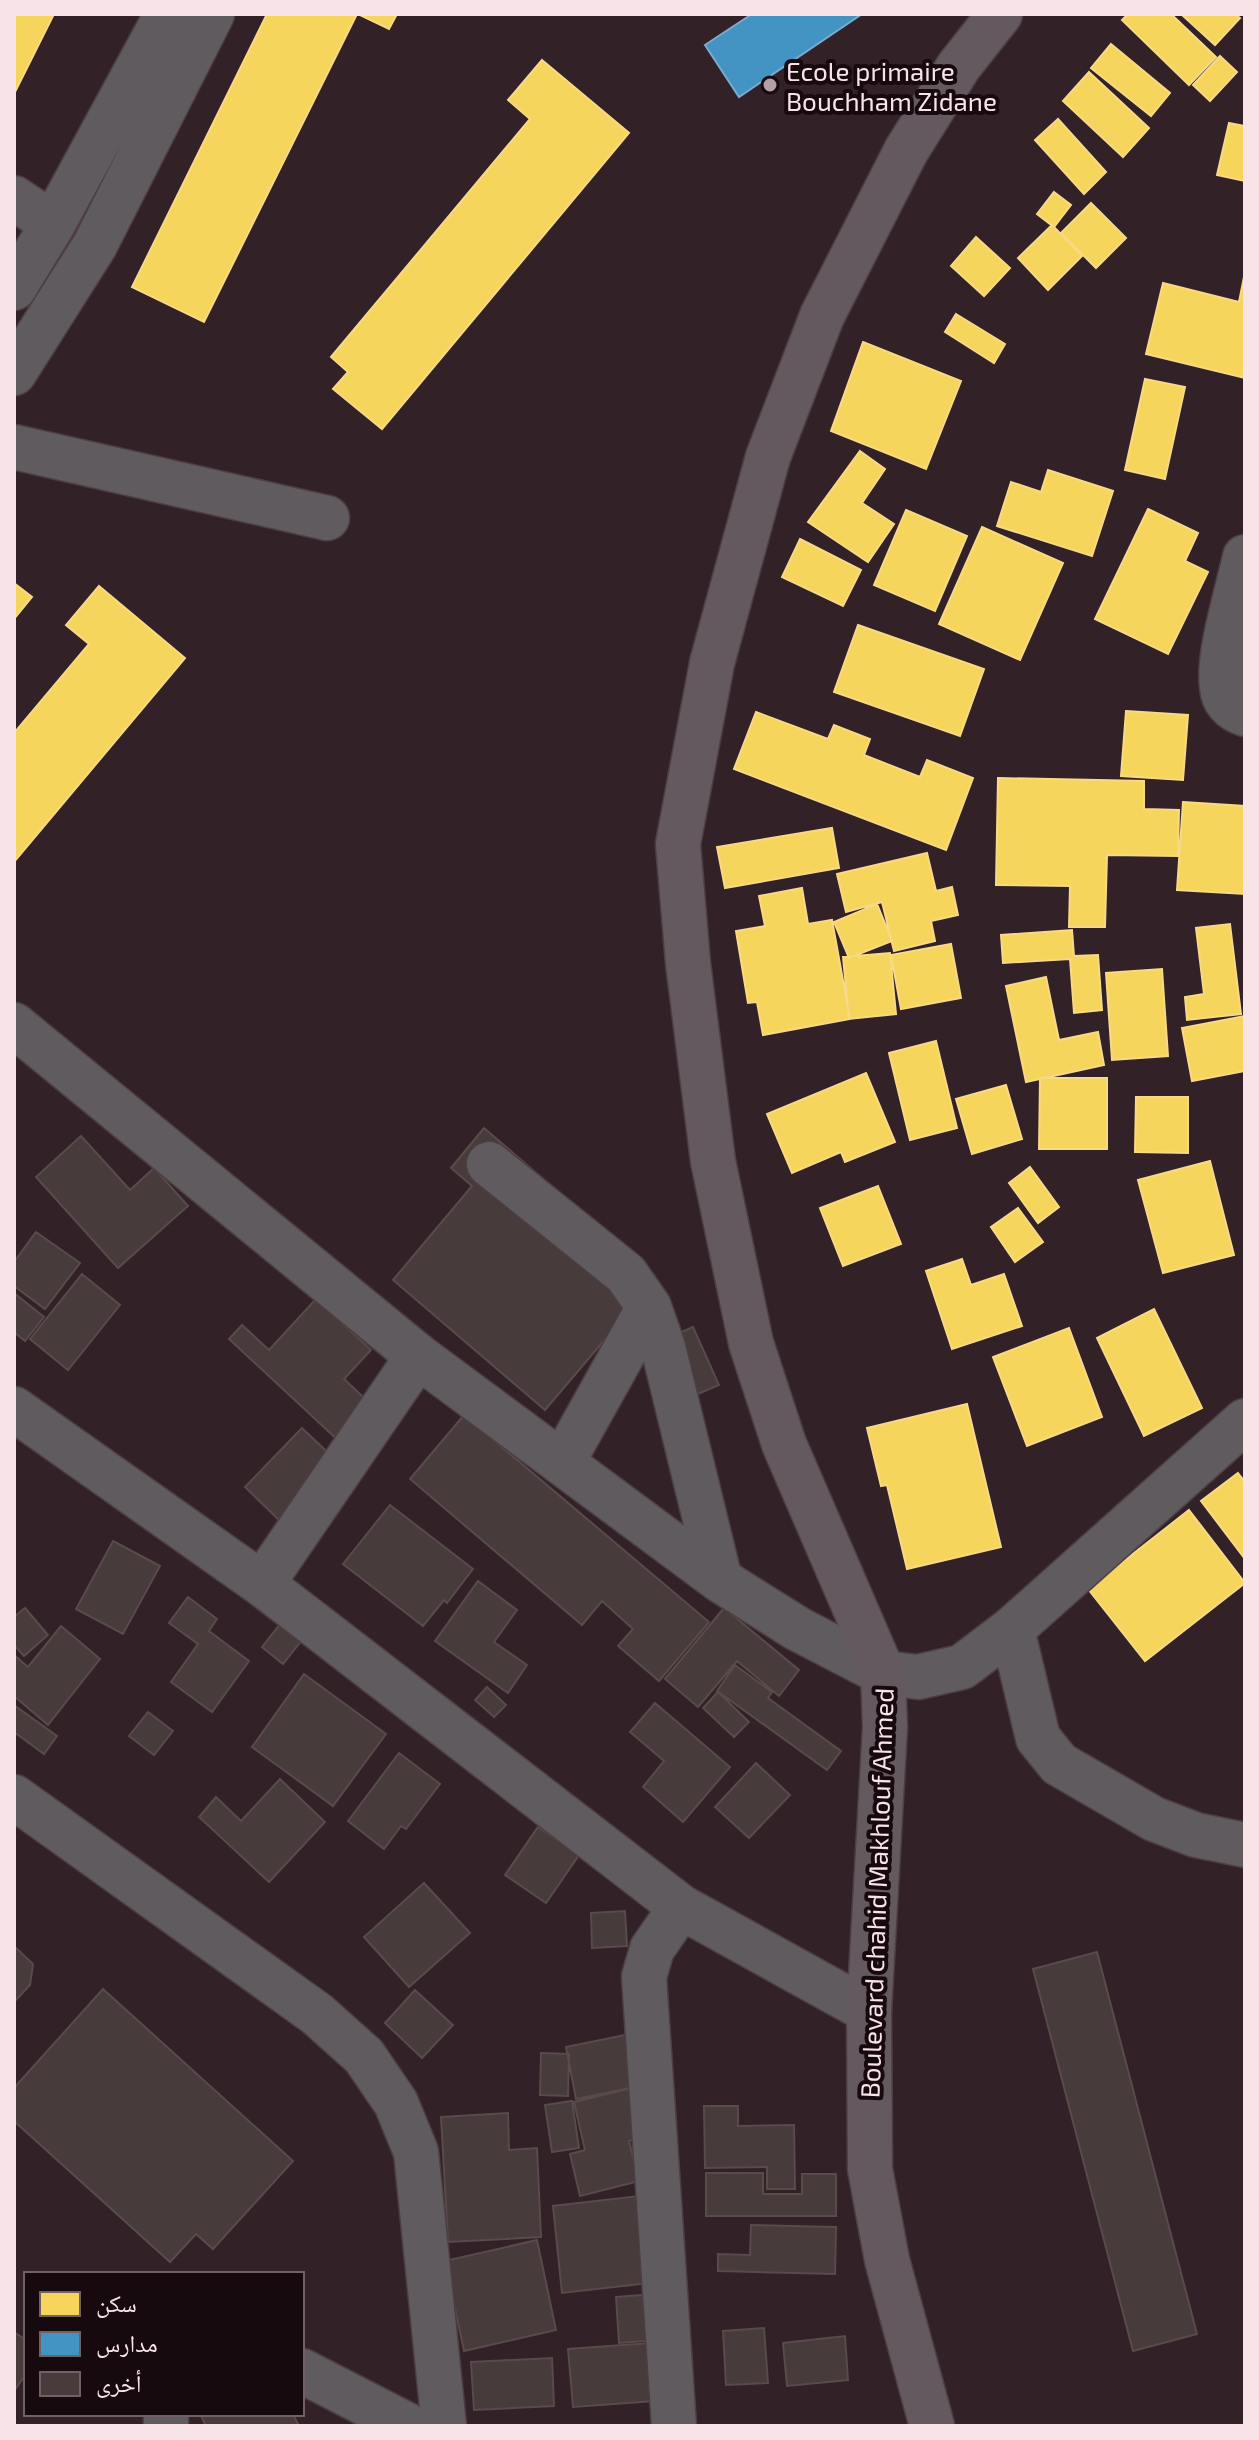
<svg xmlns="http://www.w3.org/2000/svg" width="1259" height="2440" viewBox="0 0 1259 2440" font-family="'Exo 2','Noto Naskh Arabic',sans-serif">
<rect width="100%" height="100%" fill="#322127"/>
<path fill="#f6d55c" stroke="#f7d986" stroke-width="2" d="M14,14H54L14,94Z
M267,14H357L204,322L132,287Z
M358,14H397L389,29Z
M1128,14H1171L1216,57L1189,85L1122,20Z
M1181,14H1235L1240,18L1215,45Z
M1111,44L1170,93L1151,116L1091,68Z
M1220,56L1237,72L1210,101L1193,85Z
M542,60L629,133L382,429L333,389L348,372L331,357L530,119L508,100Z
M1089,72L1149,128L1123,157L1063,101Z
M1058,119L1106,172L1084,194L1035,140Z
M1229,123L1245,126V181L1217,175Z
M1054,192L1071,205L1054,227L1037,214Z
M1091,203L1126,238L1096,268L1061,233Z
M1052,225L1082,256L1048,290L1018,258Z
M976,237L1010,268L984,296L951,266Z
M1245,272V378L1146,354L1163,283L1239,302Z
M956,314L1005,344L994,363L945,332Z
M863,342L961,381L926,469L831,431Z
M1145,379L1185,387L1165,479L1125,470Z
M860,451L885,469L862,503L894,524L868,562L808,522Z
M1048,470L1113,491L1092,556L997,526L1011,482L1041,492Z
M1148,509L1198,533L1185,561L1208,572L1168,654L1095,619Z
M906,510L967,536L935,611L874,585Z
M982,527L1063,563L1020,660L939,624Z
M800,539L861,570L843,606L782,577Z
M14,583L32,597L14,619Z
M99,586L185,658L14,862V733L89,644L66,625Z
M858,625L984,669L960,736L834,692Z
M1126,711L1188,715L1183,780L1121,776Z
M756,712L828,739L834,725L870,739L864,755L920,777L927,760L973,778L946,850L734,769Z
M998,778L1144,781V809L1179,810L1178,856L1107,855L1105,927H1069L1070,886L996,885Z
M1183,802L1245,806V894L1177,890Z
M832,828L839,868L725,888L717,847Z
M927,853L936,891L952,887L958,915L931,921L935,941L894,951L882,902L846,912L837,874Z
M802,888L808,924L832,920L850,1019L763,1035L757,1002L748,1003L736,931L765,926L759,896Z
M877,904L892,941L849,958L834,922Z
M1230,924L1241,1014L1187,1020L1185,997L1204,994L1196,928Z
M1072,930L1074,956L1098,955L1102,1010L1074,1013L1070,959L1003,963L1001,935Z
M951,944L961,998L901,1009L891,955Z
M890,953L896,1014L849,1019L843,957Z
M1162,969L1168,1056L1112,1060L1106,973Z
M1046,977L1059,1040L1098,1032L1104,1065L1026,1082L1006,986Z
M1245,1016V1071L1192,1081L1182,1028Z
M936,1041L957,1128L910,1140L889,1053Z
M866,1073L895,1142L845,1162L841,1152L792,1173L767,1114Z
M1040,1078H1107V1149H1039Z
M1006,1085L1022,1139L972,1154L956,1099Z
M1136,1097H1188V1153L1135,1152Z
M1210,1161L1234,1255L1163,1273L1138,1180Z
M1030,1167L1059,1207L1038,1223L1009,1183Z
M878,1186L901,1244L843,1266L820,1208Z
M1018,1208L1043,1242L1015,1262L991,1227Z
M962,1259L971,1285L1004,1274L1022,1326L952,1349L926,1271Z
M1154,1309L1202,1408L1144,1436L1097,1338Z
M1069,1328L1102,1417L1027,1446L993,1357Z
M967,1404L1001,1547L907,1569L887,1485L881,1486L867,1428Z
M1238,1473L1245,1482V1559L1201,1501Z
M1189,1510L1245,1583L1145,1661L1088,1589Z"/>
<path fill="#4393c3" stroke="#79abce" stroke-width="2" d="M752,14H862L739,97L705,45Z"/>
<path fill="#483b3c" stroke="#594a4c" stroke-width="2" d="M484,1128L547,1182L524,1210L635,1304L545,1410L393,1280L472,1186L451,1168Z
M81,1136L130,1190L154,1168L188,1206L118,1268L36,1177Z
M36,1232L80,1263L45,1309L14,1286V1262Z
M82,1274L120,1305L68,1370L30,1339Z
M14,1293L44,1317L25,1341L14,1332Z
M316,1299L371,1350L344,1379L375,1408L342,1444L229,1339L242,1325L269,1350Z
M693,1327L719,1385L686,1399L648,1346Z
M464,1415L709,1622L659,1681L618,1646L633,1629L602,1601L582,1625L410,1479Z
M302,1428L340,1464L283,1524L245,1487Z
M390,1505L473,1569L447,1603L444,1600L423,1626L343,1564Z
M113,1541L160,1566L123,1634L76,1609Z
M478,1581L517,1610L494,1642L527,1665L508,1693L435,1641Z
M188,1597L217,1619L209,1631L249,1661L212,1712L171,1682L198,1644L169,1623Z
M25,1608L48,1635L24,1656L14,1645V1617Z
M724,1608L799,1670L779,1696L737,1661L698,1707L665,1679Z
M281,1623L302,1640L283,1664L262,1647Z
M61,1626L100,1659L48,1725L14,1696V1655L28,1667Z
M735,1665L772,1692L768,1698L841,1751L827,1770L717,1691Z
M304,1674L386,1734L333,1806L252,1747Z
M487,1687L506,1705L494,1717L475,1700Z
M718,1692L749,1722L734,1737L703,1708Z
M655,1703L730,1767L683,1822L643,1787L664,1761L630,1732Z
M14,1705L57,1736L44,1754L14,1732Z
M148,1712L173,1731L154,1755L129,1736Z
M399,1753L440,1784L406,1829L401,1826L384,1849L348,1821Z
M756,1763L790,1795L749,1838L715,1807Z
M280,1779L325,1822L269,1882L199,1817L216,1797L241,1821Z
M538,1827L579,1855L546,1903L505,1875Z
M424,1883L470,1933L409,1987L364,1937Z
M625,1911L627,1946L592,1948L591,1913Z
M14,1946L33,1964L30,1985L14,2002Z
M1097,1952L1197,2334L1133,2351L1033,1969Z
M103,1989L293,2161L213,2249L196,2234L170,2262L14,2121V2088Z
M415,1990L453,2025L422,2058L385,2023Z
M630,2034L640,2086L576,2099L566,2047Z
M541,2053L569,2054L568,2096L540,2095Z
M632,2088L643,2137L629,2141L639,2181L580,2196L570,2154L585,2150L574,2102Z
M572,2101L579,2148L552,2152L545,2105Z
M704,2106H738V2126L794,2125L795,2189H767V2167L705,2168Z
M508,2113L509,2150L537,2148L541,2237L448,2242L441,2117Z
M706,2173H763V2194H802V2174H836V2216H706Z
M639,2196L649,2283L562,2293L553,2206Z
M751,2225L836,2227L835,2274L718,2271V2254L750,2255Z
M537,2240L556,2330L464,2351L445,2261Z
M655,2294L659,2340L619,2343L616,2297Z
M764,2328L768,2383L726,2385L723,2331Z
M14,2332L26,2340V2374L14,2391Z
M845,2336L848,2380L787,2386L783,2343Z
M651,2343L655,2401L573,2407L568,2349Z
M552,2358L554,2406L474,2410L471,2362Z
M204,2414H293L299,2426H206L201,2416Z"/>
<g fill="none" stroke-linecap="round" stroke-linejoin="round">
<g stroke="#4c3e43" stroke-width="47">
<path id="minor" d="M14,198L53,224
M14,288L53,224L167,14
M14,373L95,245L212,14
M14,447L327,518
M1245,557C1238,590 1217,656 1222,687C1223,701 1232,710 1245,714
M14,1025L418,1356L720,1580L798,1629L883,1673L918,1677L962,1667L1012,1629L1245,1421
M489,1164L626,1274L649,1307L663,1347L720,1580
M14,1409L262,1584L681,1907L869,2011
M562,1463L649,1307
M262,1584L418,1356
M1012,1629L1038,1738L1059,1764L1154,1819L1196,1835L1245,1845
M14,1797L317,2014L364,2056L396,2103L416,2152L444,2426
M302,2371L409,2426
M166,2414V2426
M674,2426L644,1977L652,1949L681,1907"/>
</g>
<g stroke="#4c3e43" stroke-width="47">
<path id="major" d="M932,2426L887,2260L870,2169L869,2011L885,1727L883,1673L784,1444L751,1343L713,1161L688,963L678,844L712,663L768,457L822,316L906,151L959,66L1000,14"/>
</g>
<use href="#minor" stroke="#605b5e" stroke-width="44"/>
<use href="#major" stroke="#63595f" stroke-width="44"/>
</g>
<circle fill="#b39fa5" stroke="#170a0f" stroke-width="3" cx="770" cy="85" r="8"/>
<g text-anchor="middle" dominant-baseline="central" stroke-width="8" stroke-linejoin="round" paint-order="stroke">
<g font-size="26" fill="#f8e3e9" stroke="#170a0f" text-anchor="start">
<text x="786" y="70">Ecole primaire<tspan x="786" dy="30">Bouchham Zidane</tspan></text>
</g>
<g font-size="26" fill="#f8e3e9" stroke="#170a0f">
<text transform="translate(876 1893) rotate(-88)">Boulevard chahid Makhlouf Ahmed</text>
</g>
</g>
<rect width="1259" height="2440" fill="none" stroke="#f8e3e9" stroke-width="32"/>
<rect x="24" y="2272" width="280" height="144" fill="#170a0f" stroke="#716166" stroke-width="2"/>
<rect x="40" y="2292" width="40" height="24" fill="#f6d55c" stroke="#716166" stroke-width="2"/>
<text x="96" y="2312" font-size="24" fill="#f8e3e9">سكن</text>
<rect x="40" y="2332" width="40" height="24" fill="#4393c3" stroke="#716166" stroke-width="2"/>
<text x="96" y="2352" font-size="24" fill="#f8e3e9">مدارس</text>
<rect x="40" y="2372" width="40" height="24" fill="#483b3c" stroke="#716166" stroke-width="2"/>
<text x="96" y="2392" font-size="24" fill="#f8e3e9">أخرى</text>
</svg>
